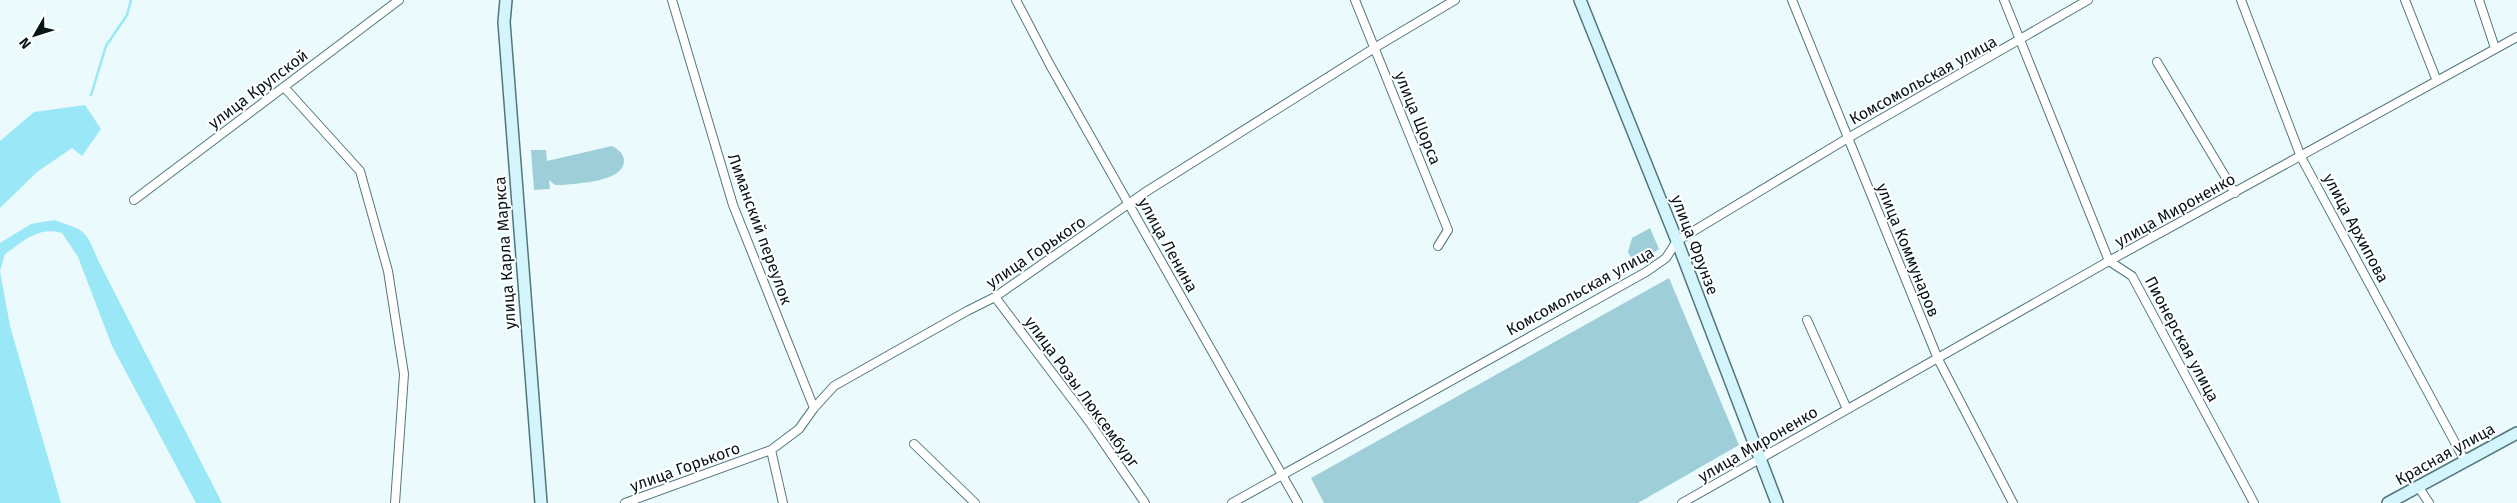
<svg xmlns="http://www.w3.org/2000/svg" width="2517" height="503" viewBox="0 0 2517 503" font-family="'Fira Sans',sans-serif">
<rect width="100%" height="100%" fill="#ebfafd"/>
<path fill="#9ecfd8" d="M612,146C618,149 623,153 624,160C625,182 578,183 562,185H555L549,180L550,189L534,190L531,150H546L547,161Z
M1650,228L1659,249L1635,265L1628,252L1632,238Z
M1669,278L1739,445L1638,503H1324L1311,478Z"/>
<path fill="#9ae8f7" d="M85,105L101,129L82,156L72,148L37,172L0,208V141L34,112Z
M54,220C85,231 85,228 98,260L222,503H196L112,346L78,257L62,233C38,226 24,241 5,254L0,271L10,326L61,503H0V243L31,224Z"/>
<g fill="none" stroke-linecap="round" stroke-linejoin="round">
<path stroke="#9ae8f7" stroke-width="2.5" d="M91,95L106,46L127,15L131,0"/>
<g stroke="#53767d" stroke-width="10">
<path id="street" d="M672,0L733,205L814,408
M1016,0L1050,65L1298,503
M1355,0L1448,230L1438,246
M1792,0L1938,359L2013,503
M2004,0L2109,261L2132,276L2254,503
M2241,0L2301,157L2465,461
M2405,0L2437,81
M2479,0L2495,48
M2157,62L2235,193
M284,87L360,171L388,271L404,374L395,503
M134,200L399,0
M995,297L1088,420L1145,503
M1807,320L1847,409
M914,444L975,503
M771,450L783,503
M2418,486L2429,503
M625,503L771,450L799,429L814,408L834,386L967,311L995,297L1144,193L1376,47L1455,0
M1232,503L1646,272L1666,258L1677,241L1848,138L2088,0
M1682,503L2109,261L2517,37"/>
</g>
<g stroke="#53767d" stroke-width="14">
<path id="secondary" d="M506,0L504,22L541,503
M1580,0L1677,241L1777,503
M2388,503L2517,433"/>
</g>
<use href="#street" stroke="#fff" stroke-width="8"/>
<use href="#secondary" stroke="#d4f5fb" stroke-width="11"/>
</g>
<g text-anchor="middle" dominant-baseline="central" stroke-width="4" stroke-linejoin="round" paint-order="stroke">
<g font-size="16" fill="#071518" stroke="#fff">
<text transform="translate(1923 80) rotate(-29)">Комсомольская улица</text>
<text transform="translate(258 89) rotate(-37)">улица Крупской</text>
<text transform="translate(1418 118) rotate(68)">улица Щорса</text>
<text transform="translate(2175 210) rotate(-29)">улица Мироненко</text>
<text transform="translate(2356 228) rotate(62)">улица Архипова</text>
<text transform="translate(760 229) rotate(70)">Лиманский переулок</text>
<text transform="translate(1168 245) rotate(61)">улица Ленина</text>
<text transform="translate(1695 245) rotate(69)">улица Фрунзе</text>
<text transform="translate(1908 250) rotate(68)">улица Коммунаров</text>
<text transform="translate(1036 252) rotate(-34)">улица Горького</text>
<text transform="translate(505 253) rotate(-94)">улица Карла Маркса</text>
<text transform="translate(1580 291) rotate(-29)">Комсомольская улица</text>
<text transform="translate(2182 339) rotate(62)">Пионерская улица</text>
<text transform="translate(1082 392) rotate(54)">улица Розы Люксембург</text>
<text transform="translate(1758 444) rotate(-30)">улица Мироненко</text>
<text transform="translate(2445 454) rotate(-29)">Красная улица</text>
<text transform="translate(685 467) rotate(-20)">улица Горького</text>
</g>
</g>
<g transform="translate(35 35) rotate(231)" stroke="#ffffff" stroke-width="4" paint-order="stroke">
<path d="M0-4L9 19L0 12L-9 19Z" fill="#071518"/>
<text y="-8" font-size="14" font-weight="bold" text-anchor="middle" fill="#071518">N</text>
</g>
</svg>
